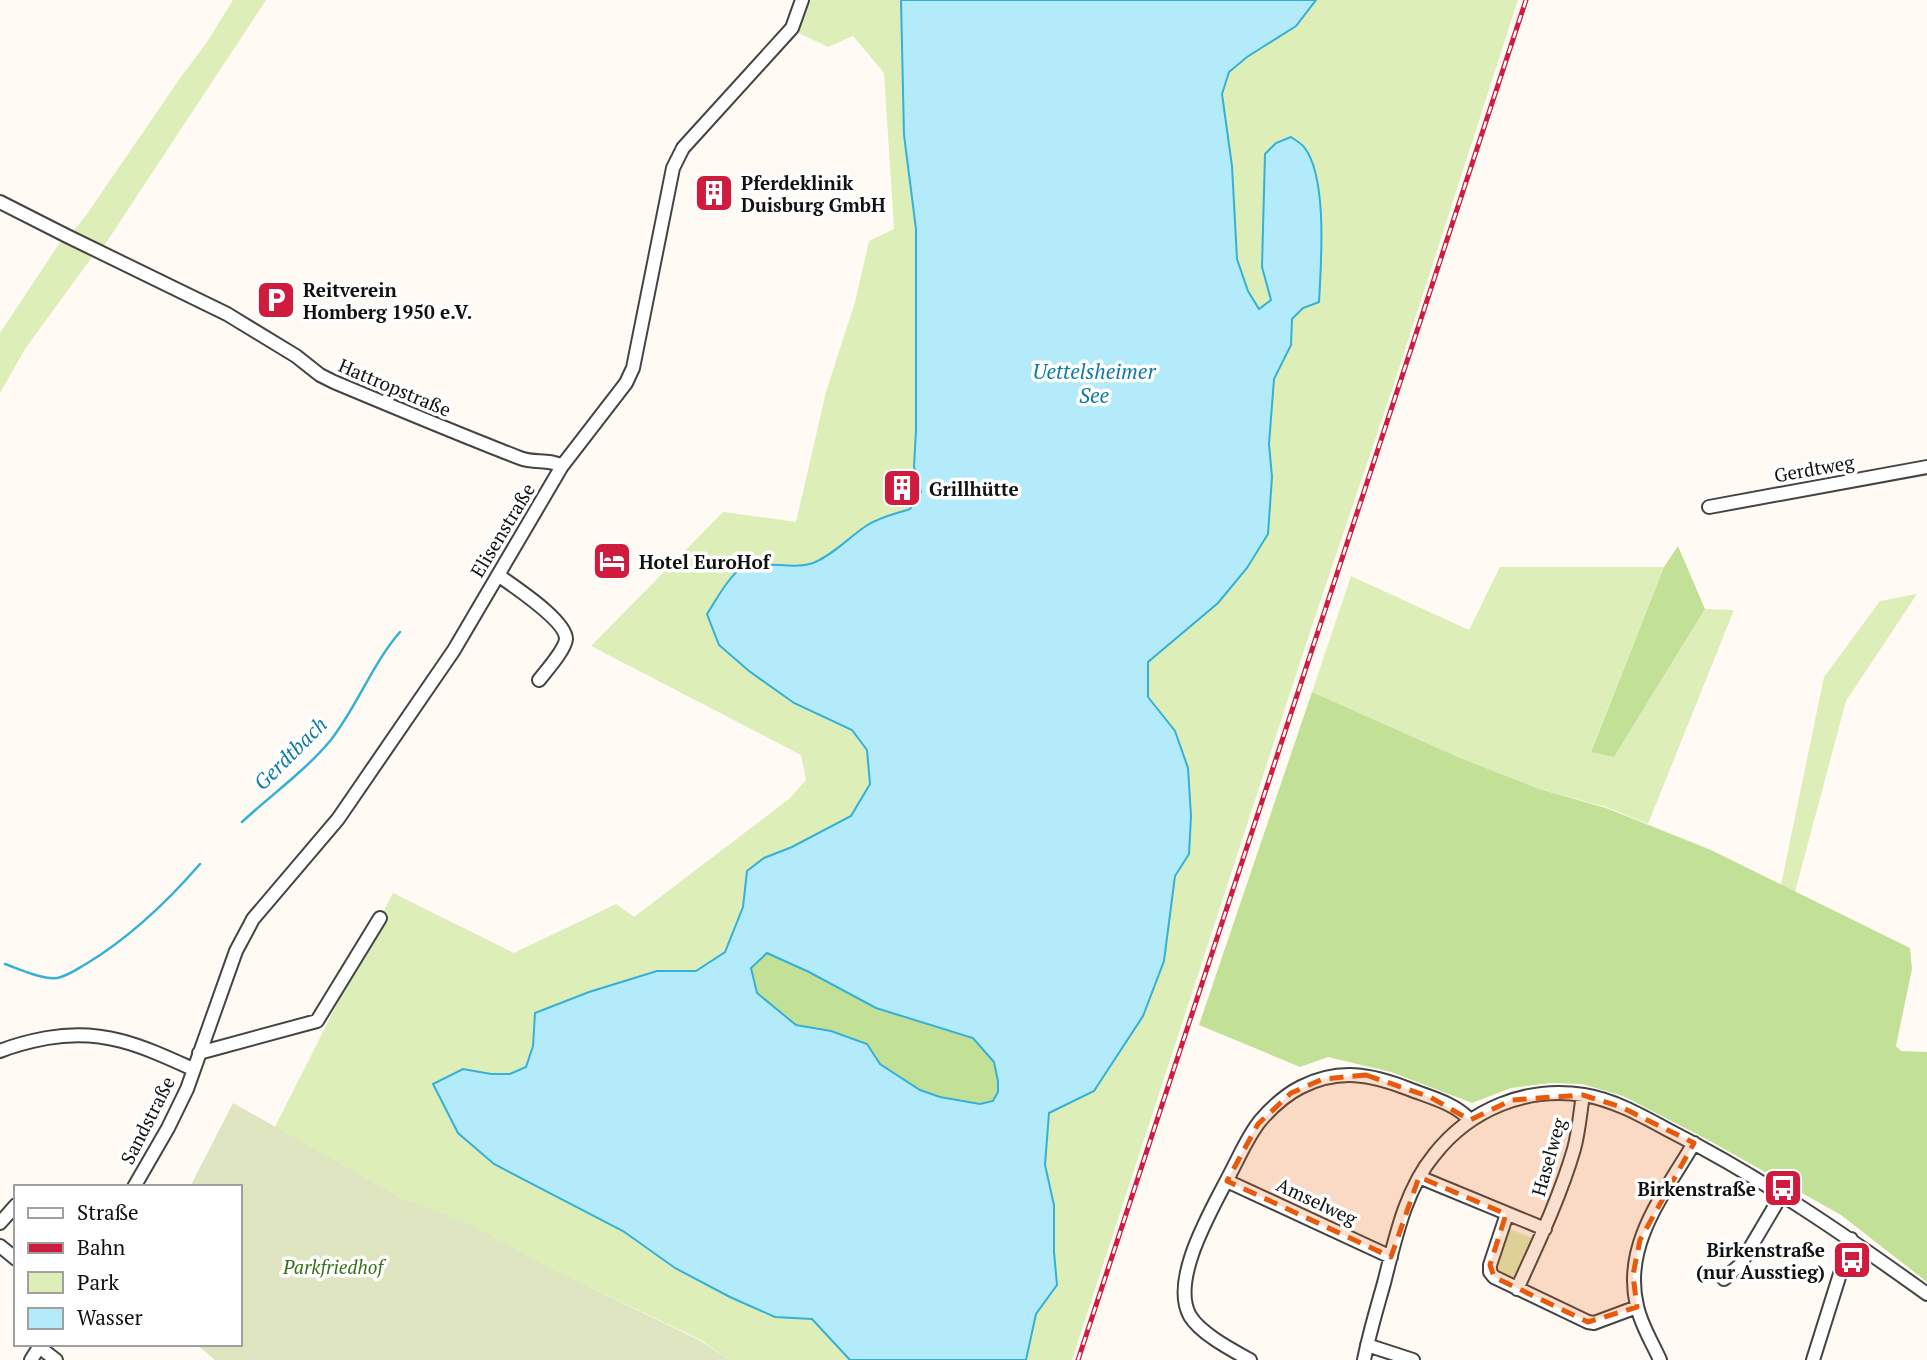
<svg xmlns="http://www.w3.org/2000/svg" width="1927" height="1360" viewBox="0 0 1927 1360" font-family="'PT Serif',serif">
<rect width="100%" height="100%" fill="#fffbf4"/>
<path fill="#ddeeb9" d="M233,0H266L102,249L75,236L74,230L87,214L178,81L207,42Z
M808,0H901L904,135L916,229V430L914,466L918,478L921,492L911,509L877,519L864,527L836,550L811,564L746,567L736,572L724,588L794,703L852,730L867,750L870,784L851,816L792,847L764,858L747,871L743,907L725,951L696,971H657L589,992L535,1013L533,1046L526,1067L510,1074H491L623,1231L675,1268L730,1297L775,1317L812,1319L850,1360H730L699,1339L402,1198L275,1127L393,893L514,953L616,904L634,917L789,799L806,780L801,755L591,646L723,512L796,522L826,392L855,302L869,241L894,229L884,73L853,36L828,47L799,33L802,16Z
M1316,0H1518L1393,387L1315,617L1072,1360H1026L1036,1314L1057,1285L1054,1252V1205L1045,1165L1049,1112L1094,1091L1143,1016L1164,961L1175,876L1189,854L1191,816L1188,768L1175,731L1148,697V662L1165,646L1268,534L1272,477L1269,444L1274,379L1291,345L1292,319L1303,308L1319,302L1321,233L1263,214L1262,267L1271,300L1259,309L1248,291L1237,259L1232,166L1222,94L1229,72L1247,57L1296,26Z
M63,238L95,253L25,349L0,393V333Z
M1500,567H1664L1591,751L1614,757L1705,609L1734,610L1648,824L1606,807L1539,789L1458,757L1312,692L1351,576L1469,630Z
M1917,594L1846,701L1795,892L1781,885L1824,677L1880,601Z
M1507,1228L1535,1239L1517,1277L1506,1279L1498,1275L1495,1269Z"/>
<path fill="#c3e097" d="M1678,546L1705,609L1614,757L1591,752L1664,567Z
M1312,692L1458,757L1539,789L1606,808L1711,850L1910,948L1912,969L1896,1046L1901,1051L1927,1052V1282L1841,1215L1710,1141L1623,1096L1582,1084L1550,1083L1511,1088L1472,1103L1391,1072L1328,1057L1300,1067L1199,1025Z
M767,953L809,972L876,1008L973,1038L994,1062L998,1081V1092L993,1101L980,1104L940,1097L920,1090L880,1064L867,1044L831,1031L796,1025L757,993L751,967Z"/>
<path fill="#dfe5c1" d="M233,1103L402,1198L472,1225L542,1264L699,1340L730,1360H215L196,1344H240V1187H190Z"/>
<path fill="#b4ebfb" stroke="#34b0d9" stroke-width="2" fill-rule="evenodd" d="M901,0H1316L1296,26L1247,57L1229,72L1222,94L1232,166L1237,259L1248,291L1259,309L1271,300L1262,267L1265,154L1276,143L1291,137C1295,140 1301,143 1304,147C1328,177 1321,264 1319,302L1303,308L1292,319L1291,345L1274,379L1269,444L1272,477L1268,534L1247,568L1218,603L1148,662V697L1175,731L1188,768L1191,816L1189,854L1175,876L1164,961L1143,1016L1094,1091L1049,1113L1045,1165L1054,1205V1252L1057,1285L1036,1314L1026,1360H850L812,1319L775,1317L730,1297L675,1268L623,1231L494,1164L458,1133L433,1084L463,1069L491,1074H510L526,1067L533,1046L535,1013L589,992L657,971H696L725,952L743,907L747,871L764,858L792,847L851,816L870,784L867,750L852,730L794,703L749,671L719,645L707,614C715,602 727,579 738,571C758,557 791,571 813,563C833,555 848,538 866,526C879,517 895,514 910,509L921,492L918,478L914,467L916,430V229L904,135ZM767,953L809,972L876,1008L973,1038L994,1062L998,1081V1092L993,1101L980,1104L940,1097L920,1090L880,1064L867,1044L831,1031L796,1025L757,993L751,968Z"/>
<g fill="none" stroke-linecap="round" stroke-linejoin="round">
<path stroke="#34b0d9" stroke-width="2.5" d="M242,822C271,795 305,771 330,741C357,707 372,664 400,632
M5,964C19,969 43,980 57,978C68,976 77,969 86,964C129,938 167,902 200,864"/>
<g stroke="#444" stroke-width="16">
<path id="minor" d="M0,202L67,236L227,314L296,356L320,375L334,382C396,408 458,434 520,458C535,464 548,458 562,466
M1709,507L1927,467
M498,575C513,586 566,620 566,639C565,650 546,671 539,680
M0,1051C15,1045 31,1041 47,1038C104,1028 142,1046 193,1069
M199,1053L317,1021L380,918
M1419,1177L1545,1229
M1227,1181L1391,1257
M134,1187L168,1128L187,1089L236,951L253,919L338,819L454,650L562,466L626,383L633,368L673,168L683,148L792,28L802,0
M1507,1214L1490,1265V1272L1494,1277L1588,1322L1594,1323L1637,1307
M0,1223L16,1205
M0,1246L16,1259
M1724,1279L1740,1265L1782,1194
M1517,1289C1538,1243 1560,1197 1574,1149C1579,1131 1580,1113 1583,1095
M1367,1345L1413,1360
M39,1347L56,1360
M31,1360L41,1344
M1250,1360C1232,1350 1201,1334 1190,1316C1169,1279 1214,1206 1231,1172C1240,1155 1248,1136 1260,1121C1272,1107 1285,1095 1301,1087C1339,1068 1371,1074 1409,1089C1429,1097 1455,1103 1470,1120
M1364,1360C1369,1334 1377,1308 1384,1283C1395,1240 1405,1190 1434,1155C1470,1109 1526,1086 1584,1095C1615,1100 1644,1117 1672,1132C1762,1178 1845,1235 1927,1294
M1660,1360C1652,1342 1641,1325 1637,1306C1622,1244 1665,1193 1694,1143
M1813,1360L1851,1239"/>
</g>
<use href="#minor" stroke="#fff" stroke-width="12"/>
<g stroke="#cf1b3e" stroke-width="5">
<path id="rail" d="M1078,1360L1526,0"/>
</g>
<use href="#rail" stroke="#fff" stroke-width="2.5" stroke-dasharray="8" stroke-linecap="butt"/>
</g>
<path fill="#e8590c" fill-opacity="0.2" stroke="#e8590c" stroke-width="5" stroke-dasharray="14 9" stroke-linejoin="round" d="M1366,1075L1430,1097L1470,1120L1512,1100L1583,1095L1621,1107L1694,1143L1640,1240L1633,1275L1637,1307L1588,1322L1494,1277L1490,1265L1506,1214L1419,1177L1391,1257L1227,1181L1258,1124L1291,1093L1323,1079Z"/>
<defs>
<g id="building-square" transform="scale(2.0125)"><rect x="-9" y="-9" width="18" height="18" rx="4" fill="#cf1b3e" stroke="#fff"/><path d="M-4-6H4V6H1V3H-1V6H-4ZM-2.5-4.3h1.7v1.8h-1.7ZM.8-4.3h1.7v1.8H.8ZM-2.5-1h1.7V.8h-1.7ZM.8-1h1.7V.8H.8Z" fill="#fff"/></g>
<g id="parking-square" transform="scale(2.0125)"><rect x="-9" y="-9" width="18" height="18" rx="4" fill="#cf1b3e" stroke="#fff"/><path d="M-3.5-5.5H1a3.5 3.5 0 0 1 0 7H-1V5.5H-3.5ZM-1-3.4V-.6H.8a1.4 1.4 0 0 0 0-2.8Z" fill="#fff"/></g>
<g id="hotel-square" transform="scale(2.0125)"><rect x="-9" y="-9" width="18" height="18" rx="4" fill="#cf1b3e" stroke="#fff"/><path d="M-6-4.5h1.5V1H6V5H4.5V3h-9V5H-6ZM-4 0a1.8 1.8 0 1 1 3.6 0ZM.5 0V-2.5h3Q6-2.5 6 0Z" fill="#fff"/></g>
<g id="bus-square" transform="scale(2.0125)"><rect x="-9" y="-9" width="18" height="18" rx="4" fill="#cf1b3e" stroke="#fff"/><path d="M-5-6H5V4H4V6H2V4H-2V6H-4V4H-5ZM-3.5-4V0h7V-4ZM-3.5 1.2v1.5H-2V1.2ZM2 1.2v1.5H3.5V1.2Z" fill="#fff"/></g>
</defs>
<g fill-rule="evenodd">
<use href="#building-square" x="714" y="193"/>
<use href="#parking-square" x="276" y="300"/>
<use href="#building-square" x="902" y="488"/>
<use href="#hotel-square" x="612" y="561"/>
<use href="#bus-square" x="1783" y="1188"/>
<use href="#bus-square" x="1852" y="1260"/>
</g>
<g text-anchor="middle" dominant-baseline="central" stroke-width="7" stroke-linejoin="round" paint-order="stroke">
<g font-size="19" font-weight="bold" fill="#111" stroke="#fff" text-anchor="start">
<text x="741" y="182">Pferdeklinik<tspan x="741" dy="22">Duisburg GmbH</tspan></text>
<text x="303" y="289">Reitverein<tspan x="303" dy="22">Homberg 1950 e.V.</tspan></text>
<text x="929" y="488">Grillhütte</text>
<text x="639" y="561">Hotel EuroHof</text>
<text x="1756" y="1188" text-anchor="end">Birkenstraße</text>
<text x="1825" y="1249" text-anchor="end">Birkenstraße<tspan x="1825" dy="22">(nur Ausstieg)</tspan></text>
</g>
<g font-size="19" fill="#111" stroke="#fff">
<text transform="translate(395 387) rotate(23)">Hattropstraße</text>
<text transform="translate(1814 468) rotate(-10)">Gerdtweg</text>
<text transform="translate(502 530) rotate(-59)">Elisenstraße</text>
<text transform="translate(147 1120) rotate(-63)">Sandstraße</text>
<text transform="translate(1548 1157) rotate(-74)">Haselweg</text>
<text transform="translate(1317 1201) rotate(25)">Amselweg</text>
</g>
<g font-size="19" font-style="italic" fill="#387019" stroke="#fff">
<text x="333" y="1266">Parkfriedhof</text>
</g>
<g font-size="21" font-style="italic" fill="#0d7ba7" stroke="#fff">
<text x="1094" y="371">Uettelsheimer<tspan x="1094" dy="24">See</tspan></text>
<text transform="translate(290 753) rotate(-45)">Gerdtbach</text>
</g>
</g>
<rect x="14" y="1185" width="228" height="161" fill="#ffffff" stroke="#a0a0a0" stroke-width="2"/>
<rect x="28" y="1208" width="35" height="10" fill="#ffffff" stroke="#a0a0a0" stroke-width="2"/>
<text x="77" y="1220" font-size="21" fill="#111111">Straße</text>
<rect x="28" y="1243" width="35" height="10" fill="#cf1b3e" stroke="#a0a0a0" stroke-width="2"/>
<text x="77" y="1255" font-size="21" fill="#111111">Bahn</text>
<rect x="28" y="1272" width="35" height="21" fill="#ddeeb9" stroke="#a0a0a0" stroke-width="2"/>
<text x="77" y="1290" font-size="21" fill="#111111">Park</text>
<rect x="28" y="1308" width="35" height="21" fill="#b4ebfb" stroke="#a0a0a0" stroke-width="2"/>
<text x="77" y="1325" font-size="21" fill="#111111">Wasser</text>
</svg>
